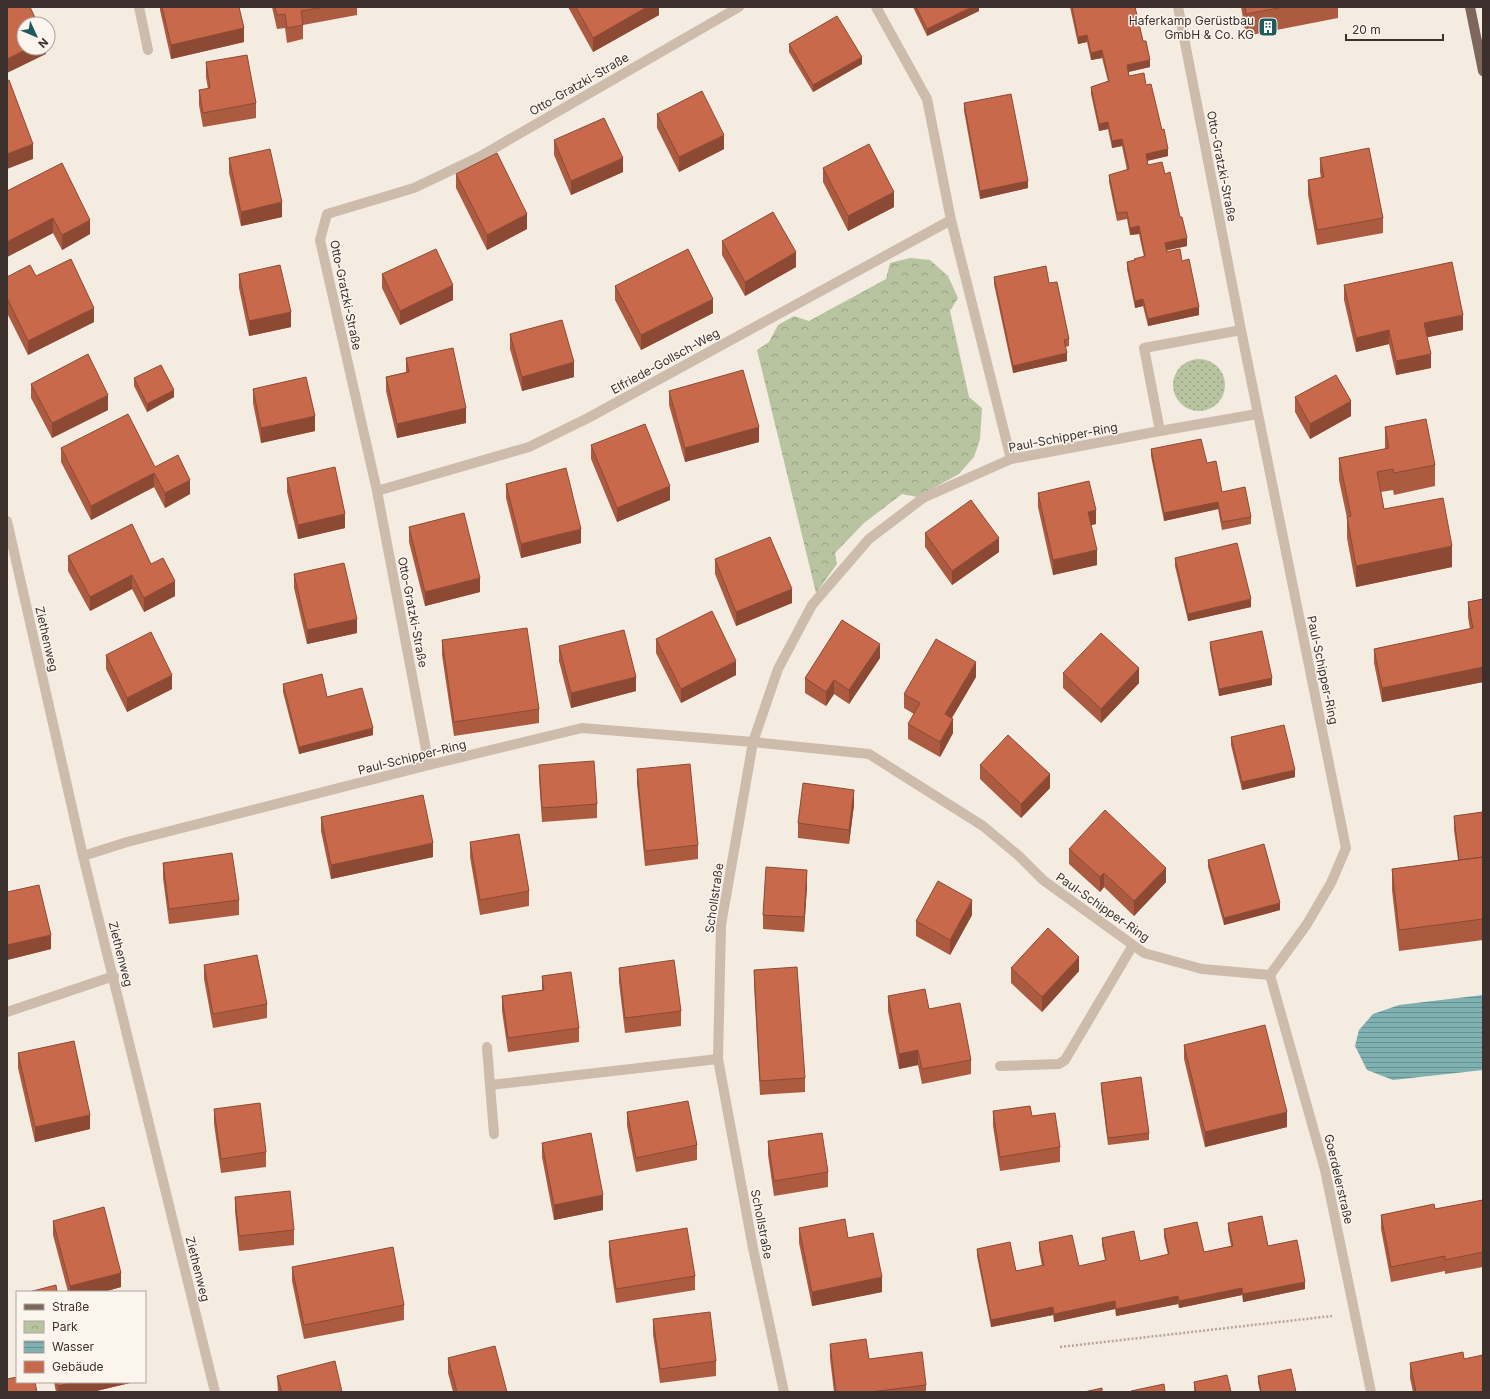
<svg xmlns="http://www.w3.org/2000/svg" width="1490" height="1399" viewBox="0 0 1490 1399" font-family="Inter,sans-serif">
<defs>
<pattern id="grass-dots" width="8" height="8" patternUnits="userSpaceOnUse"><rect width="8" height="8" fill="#b8c4a0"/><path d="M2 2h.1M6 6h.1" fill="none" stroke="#97a083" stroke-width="1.8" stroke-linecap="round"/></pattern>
<pattern id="park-crowns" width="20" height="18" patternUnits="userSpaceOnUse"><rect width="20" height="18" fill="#b8c4a0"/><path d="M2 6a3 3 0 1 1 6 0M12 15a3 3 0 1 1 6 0" fill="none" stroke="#97a083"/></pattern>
<pattern id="water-rules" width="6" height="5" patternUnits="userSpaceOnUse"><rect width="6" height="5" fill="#7fb0b2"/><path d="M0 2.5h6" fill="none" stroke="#699091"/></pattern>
</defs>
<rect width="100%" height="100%" fill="#f4ebe1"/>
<path fill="url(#grass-dots)" d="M1173 385a26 26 0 1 1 52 0a26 26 0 1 1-52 0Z"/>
<path fill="url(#park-crowns)" d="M910,258L930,260L948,276L958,298L950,311L969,397L982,408L980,439L974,457L959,474L917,497L902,494L864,523L835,553L837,564L816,593L757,350L769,342L778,325L794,316L809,321L886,279L890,263Z"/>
<path fill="url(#water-rules)" d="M1483,995V1070L1393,1080L1367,1070L1355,1046L1359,1030L1373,1014L1399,1005Z"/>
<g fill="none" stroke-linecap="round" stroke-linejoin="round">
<path stroke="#b9a596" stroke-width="2.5" stroke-dasharray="2 2" stroke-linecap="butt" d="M1060,1347L1332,1316"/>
<path stroke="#cdbbac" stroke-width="10" d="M139,7L148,50
M876,7L927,99L951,220L1011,459
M1178,7L1241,330
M377,491L529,447L588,418L951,220
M7,521L83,856L215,1392
M429,765L377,491L320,240L327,214L414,188L479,157L739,7
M83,856L127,842L429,765L582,728L753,742L869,754L983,826L1019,856L1043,880L1144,953L1202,969L1270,975L1307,924L1331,883L1346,848L1241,330L1144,348L1160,431L1257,414
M1270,975L1325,1170L1371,1392
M7,1012L114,976
M487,1047L490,1085L718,1059
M1000,1066L1059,1064L1065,1060L1133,945
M490,1085L494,1134
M784,1392L753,1248L718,1059L721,925L753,742L778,669L812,605L869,539L923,498L1011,459L1160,431"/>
<path stroke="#7d675c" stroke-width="10" d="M1470,7L1483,71"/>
</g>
<path fill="#ac5a40" d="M160,7H239L244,42L171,59L160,10Z
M272,7H357V15L303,25V39L287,43L285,28L277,29Z
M568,7H659V15L593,52Z
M913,7H979V11L927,36Z
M1070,7H1135L1143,41L1150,67L1129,72V76L1146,85L1162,130L1168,156L1147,161L1148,165L1165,174L1187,246L1166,250L1167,252L1182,261L1199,315L1148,326L1143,306L1135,308L1127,269V262L1134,261L1144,257L1139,234L1130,235L1127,219L1117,221L1109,182V175L1127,170L1122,146L1112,148L1108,129L1099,131L1091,94V87L1108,81L1102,58L1091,60L1087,42L1078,44Z
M1241,7H1338V18L1246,36Z
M789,44L862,64L813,92L789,52Z
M206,62L256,103V118L203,127L199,105V90L208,89L206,77Z
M964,103L1028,188L980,199L964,111Z
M657,114L724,149L679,172L657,128Z
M554,140L623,172L571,195L554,155Z
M229,158L282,217L241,226L229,173Z
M1320,158L1383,218V233L1317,245L1308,195V180L1321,178L1320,172Z
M823,168L894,207L848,231L823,182Z
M456,174L527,229L487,250L456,188Z
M7,191L90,234L62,250L53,233L7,257Z
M722,241L796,267L745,296L722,255Z
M239,274L291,327L249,336L239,288Z
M382,274L453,300L400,325L382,288Z
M36,276L94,322L28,355L7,313V277Z
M994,277L1049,283L1069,339V346L1065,347L1067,361L1013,373L994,284Z
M1344,285L1463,330L1427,337L1431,368L1396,375L1389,344L1356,352L1344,300Z
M615,286L713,313L641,350L615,300Z
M510,334L574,377L522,391L510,349Z
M406,358L466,423L397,438L386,391V377L406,372Z
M134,378L174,397L147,412L134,386Z
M31,384L108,410L52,438L31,398Z
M253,389L315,431L261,443L253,403Z
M669,391L759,442L685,462L669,405Z
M1295,397L1351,416L1310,439L1295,412Z
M1385,427L1435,465V486L1394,495L1393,490L1381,492L1384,509L1452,567L1356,587L1347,538V518L1339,480V458L1385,449Z
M591,445L670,500L617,522L591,459Z
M61,448L155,467L190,494L165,508L154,487L91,520L61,462Z
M1151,449L1207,463L1222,492L1251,517V524L1222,530L1218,509L1164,521L1151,456Z
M287,478L345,528L298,539L287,492Z
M506,484L581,543L521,558L506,498Z
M1038,493L1096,524L1091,525L1097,565L1053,575L1038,507Z
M409,527L480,592L425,606L409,542Z
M925,533L999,552L952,585L925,547Z
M68,556L151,564L175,596L144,612L132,589L90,611L68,571Z
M1175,558L1251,607L1188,621L1175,566Z
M715,559L792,603L736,626L715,574Z
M294,574L357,633L307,644L294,588Z
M1483,599V682L1382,702L1374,663V649L1470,629L1468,617V602Z
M656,639L736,675L681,703L656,653Z
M442,640L539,709V723L454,736L442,655Z
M1210,642L1272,685L1219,696L1210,649Z
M559,646L636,691L571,708L559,661Z
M106,655L172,689L127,712L106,669Z
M880,658L849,704L834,694L826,706L805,693V678Z
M1063,673L1139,683L1101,723L1063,688Z
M976,677L952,718L953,733L940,757L908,739V724L914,714L904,708V694Z
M283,684L327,697L373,735L299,754L283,692Z
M1231,737L1295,777L1242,790L1231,745Z
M539,765L597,804V818L542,822L539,779Z
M980,765L1050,788L1021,818L980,779Z
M637,769L698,845V859L645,866L637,784Z
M854,805L849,844L798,838V823Z
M1483,812V940L1399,951L1392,890V869L1458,860L1454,830V816Z
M321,817L433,857L331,879L321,831Z
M470,842L529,891V906L480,915L470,857Z
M1069,849L1166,882L1134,916L1104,887L1100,892L1069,864Z
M1208,860L1280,910L1224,925L1208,867Z
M163,863L239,900V915L169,924L163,878Z
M807,885L804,932L763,929V915Z
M7,892L51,949L7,960Z
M972,915L950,955L916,936V921Z
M204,965L267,1004V1018L213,1028L204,979Z
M619,968L681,1011V1026L625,1033L619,982Z
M1011,968L1079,971L1042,1012L1011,983Z
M754,970L805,1078V1092L760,1095L754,984Z
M542,976L579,1028V1042L508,1052L502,1011V996L542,990Z
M888,996L929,1009L971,1060V1074L922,1084L918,1065L899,1069L888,1011Z
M1184,1045L1287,1127L1205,1147L1184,1059Z
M18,1053L90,1129L35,1142L18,1068Z
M1101,1083L1149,1133V1140L1108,1145L1101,1090Z
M214,1109L266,1152V1167L221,1173L214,1124Z
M993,1111L1032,1116L1060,1147V1162L1000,1171L993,1126Z
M627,1112L697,1145V1160L636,1172L627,1126Z
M768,1141L828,1172V1187L774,1196L768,1155Z
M542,1143L603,1210L554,1220L542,1157Z
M235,1197L294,1230V1245L239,1251L235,1211Z
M1483,1200V1267L1445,1274V1271L1391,1282L1381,1229V1215L1435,1209Z
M53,1221L121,1287L103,1292H68L53,1235Z
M1228,1223L1268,1246L1305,1289L1243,1302L1242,1295L1179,1308L1178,1304L1116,1316L1115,1309L1054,1322L1053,1315L991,1327L977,1256V1249L1016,1271L1042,1266L1039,1250V1242L1079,1266L1105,1260L1102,1245V1238L1140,1261L1168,1255L1164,1237V1229L1204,1252L1231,1246L1228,1230Z
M799,1228L848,1238L882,1292L812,1306L799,1243Z
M609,1241L695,1276V1290L616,1303L609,1255Z
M292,1267L404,1305V1320L304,1339L292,1281Z
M653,1319L716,1361V1376L660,1383L653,1334Z
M830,1344L926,1385V1392H834L830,1358Z
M448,1358L507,1392H453L448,1373Z
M1464,1359L1483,1392H1413L1410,1378V1363Z
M277,1376L342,1392H278Z
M1258,1376L1296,1392H1260L1258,1383Z
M54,1382H134L92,1392H56Z
M1194,1382L1231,1392H1194Z"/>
<path fill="#8c4a34" d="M647,7H659V15L593,52V38Z
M972,7H979V11L927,36V29Z
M244,28V42L171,59V45Z
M1087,35V42L1078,44V37Z
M29,48H46V54L7,73V59Z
M1102,50V58L1091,60V53Z
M862,57V64L813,92V85Z
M1150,60V67L1127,72V65Z
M1108,122V129L1099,131V124Z
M724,135V149L679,172V157Z
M1122,139V146L1112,148V141Z
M33,144V159L7,169V154Z
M1168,149V156L1146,161V154Z
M623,158V172L571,195V181Z
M1028,181V188L980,199V191Z
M894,192V207L848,231V216Z
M282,202V217L241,226V212Z
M527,214V229L487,250V235Z
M53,218V233L7,257V242Z
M90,220V234L62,250V235Z
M1139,226V234L1130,235V228Z
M1187,238V246L1165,251V243Z
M796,252V267L745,296V282Z
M453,285V300L400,325V311Z
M713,299V313L641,350V335Z
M1143,299V306L1135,308V301Z
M1199,307V315L1148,326V319Z
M94,308V322L28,355V341Z
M291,312V327L249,336V321Z
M1463,315V330L1424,338V323Z
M1389,330V344L1356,352V338Z
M1067,353V361L1013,373V366Z
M1431,354V368L1396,375V361Z
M574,362V377L522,391V377Z
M174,390V397L147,412V404Z
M108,395V410L52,438V423Z
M1351,401V416L1310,439V424Z
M466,408V423L397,438V424Z
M315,416V431L261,443V428Z
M759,427V442L685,462V448Z
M154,473V487L91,520V506Z
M190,480V494L165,508V493Z
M670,486V500L617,522V508Z
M1218,502V509L1164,521V513Z
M1096,510V524L1088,526V512Z
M345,514V528L298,539V525Z
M581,529V543L521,558V544Z
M999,538V552L952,585V571Z
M1452,546V567L1356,587V566Z
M1097,550V565L1053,575V560Z
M132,575V589L90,611V597Z
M480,578V592L425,606V592Z
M175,581V596L144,612V598Z
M792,589V603L736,626V612Z
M1251,599V607L1188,621V614Z
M357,619V633L307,644V630Z
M880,644V658L849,704V690Z
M736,661V675L681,703V689Z
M976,662V677L945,729V714Z
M1483,667V682L1382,702V688Z
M1139,668V683L1101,723V709Z
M172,675V689L127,712V698Z
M636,677V691L571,708V693Z
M1272,678V685L1219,696V689Z
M834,680V694L826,706V692Z
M953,719V733L940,757V742Z
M373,728V735L299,754V747Z
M1295,770V777L1242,790V782Z
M1050,774V788L1021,818V804Z
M854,790V805L849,844V830Z
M433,843V857L331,879V865Z
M1166,868V882L1134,916V901Z
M807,870V885L804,932V917Z
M1104,873V887L1100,892V877Z
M972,900V915L950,955V940Z
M1280,903V910L1224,925V918Z
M51,935V949L7,960V945Z
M1079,957V971L1042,1012V997Z
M918,1050V1065L899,1069V1054Z
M1287,1112V1127L1205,1147V1132Z
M90,1115V1129L35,1142V1127Z
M603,1195V1210L554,1220V1205Z
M121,1273V1287L103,1292H70V1286Z
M882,1277V1292L812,1306V1292Z
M1305,1282V1289L1243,1302V1294Z
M1242,1288V1295L1179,1308V1301Z
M1178,1296V1304L1116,1316V1309Z
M1115,1301V1309L1054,1322V1314Z
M1053,1307V1315L991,1327V1320Z
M74,1382H134L92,1392H58V1386Z"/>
<path fill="#c8694b" stroke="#8c4a34" d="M7,7H30L38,24H24V48H29L7,59Z
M162,7H239L244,28L171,45Z
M275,7H324L301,11L303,25L287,28L285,14L277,15Z
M576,7H647L593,38Z
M916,7H972L927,29Z
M1072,7H1135L1143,41H1146L1150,60L1127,65L1129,76L1144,73L1146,85L1151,84L1162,130L1164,129L1168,149L1146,154L1148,165L1162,162L1165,174L1170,172L1180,217H1182L1187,238L1165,243L1167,252L1180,249L1182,261L1189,259L1199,307L1148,319L1143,299L1135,301L1127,262L1135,260L1134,259L1145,256L1139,226L1130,228L1127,212L1117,213L1109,175L1129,169L1122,139L1112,141L1108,122L1099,124L1091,87L1109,81L1102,50L1091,53L1087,35L1078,37Z
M1245,7H1284L1246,14Z
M837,16L862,57L813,85L789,44Z
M247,55L256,103L203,113L199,90L210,88L206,62Z
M9,80L33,144L7,154V81Z
M702,91L724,135L679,157L657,114Z
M1011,94L1028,181L980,191L964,103Z
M604,118L623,158L571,181L554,140Z
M869,144L894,192L848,216L823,168Z
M1369,148L1383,218L1317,230L1308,180L1324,177L1320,158Z
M270,149L282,202L241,212L229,158Z
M497,153L527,214L487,235L456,174Z
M62,163L90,220L62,235L53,218L7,242V191Z
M773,212L796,252L745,282L722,241Z
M436,249L453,285L400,311L382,274Z
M688,249L713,299L641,335L615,286Z
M71,259L94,308L28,341L7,298V277L30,265L36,276Z
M1452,262L1463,315L1424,323L1431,354L1396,361L1389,330L1356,338L1344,285Z
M280,265L291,312L249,321L239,274Z
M1046,266L1049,283L1057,282L1069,339L1064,340L1067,353L1013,366L994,277Z
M562,320L574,362L522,377L510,334Z
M453,348L466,408L397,424L386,377L409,372L406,358Z
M88,354L108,395L52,423L31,384Z
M161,365L174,390L147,404L134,378Z
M743,370L759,427L685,448L669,391Z
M1336,375L1351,401L1310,424L1295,397Z
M306,377L315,416L261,428L253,389Z
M128,414L155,467L178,455L190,480L165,493L154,473L91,506L61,448Z
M1426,419L1435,465L1394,473L1393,469L1377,472L1384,509L1443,498L1452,546L1356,566L1347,517L1351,516L1339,458L1389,448L1385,427Z
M645,424L670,486L617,508L591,445Z
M1201,439L1207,463L1216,461L1222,492L1245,487L1251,517L1222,522L1218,502L1164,513L1151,449Z
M335,467L345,514L298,525L287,478Z
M566,468L581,529L521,544L506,484Z
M1089,481L1096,510L1088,512L1097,550L1053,560L1038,493Z
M971,500L999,538L952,571L925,533Z
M464,513L480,578L425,592L409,527Z
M132,524L151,564L163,558L175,581L144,598L132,575L90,597L68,556Z
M770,537L792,589L736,612L715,559Z
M1237,543L1251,599L1188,614L1175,558Z
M344,563L357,619L307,630L294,574Z
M1483,599V667L1382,688L1374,649L1473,628L1468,602Z
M712,611L736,661L681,689L656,639Z
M842,620L880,644L849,690L834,680L826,692L805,678Z
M527,628L539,709L454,722L442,640Z
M624,630L636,677L571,693L559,646Z
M1262,631L1272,678L1219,689L1210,642Z
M151,632L172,675L127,698L106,655Z
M1101,633L1139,668L1101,709L1063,673Z
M936,639L976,662L945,714L953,719L940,742L908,724L920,703L904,694Z
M322,674L327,697L362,688L373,728L299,747L283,684Z
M1284,725L1295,770L1242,782L1231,737Z
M1008,735L1050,774L1021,804L980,765Z
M594,761L597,804L542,808L539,765Z
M690,764L698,845L645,851L637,769Z
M803,783L854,790L849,830L798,823Z
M423,795L433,843L331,865L321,817Z
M1105,810L1166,868L1134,901L1104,873L1100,877L1069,849Z
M1483,812V857L1459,860L1454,816Z
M519,834L529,891L480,900L470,842Z
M1264,844L1280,903L1224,918L1208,860Z
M232,853L239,900L169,909L163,863Z
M1483,857V919L1399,930L1392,869Z
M766,867L807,870L804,917L763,915Z
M938,881L972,900L950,940L916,921Z
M39,885L51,935L7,945V892Z
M1048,928L1079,957L1042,997L1011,968Z
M257,955L267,1004L213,1014L204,965Z
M674,960L681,1011L625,1018L619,968Z
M797,967L805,1078L760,1081L754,970Z
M571,972L579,1028L508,1038L502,996L544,990L542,976Z
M925,989L929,1009L960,1003L971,1060L922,1069L918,1050L899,1054L888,996Z
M1265,1025L1287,1112L1205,1132L1184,1045Z
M74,1041L90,1115L35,1127L18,1053Z
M1141,1077L1149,1133L1108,1138L1101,1083Z
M688,1101L697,1145L636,1158L627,1112Z
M260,1103L266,1152L221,1159L214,1109Z
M1030,1106L1032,1116L1055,1113L1060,1147L1000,1157L993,1111Z
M591,1133L603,1195L554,1205L542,1143Z
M822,1133L828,1172L774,1181L768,1141Z
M290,1191L294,1230L239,1236L235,1197Z
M1483,1200V1252L1445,1260V1256L1391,1267L1381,1215L1434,1204L1435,1209Z
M104,1207L121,1273L70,1286L53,1221Z
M1262,1216L1268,1246L1297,1240L1305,1282L1243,1294L1242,1288L1179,1301L1178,1296L1116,1309L1115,1301L1054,1314L1053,1307L991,1320L977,1249L1010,1242L1016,1271L1044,1265L1039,1242L1072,1235L1079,1266L1106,1260L1102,1238L1134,1231L1140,1261L1169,1254L1164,1229L1197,1222L1204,1252L1233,1246L1228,1223Z
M845,1219L848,1238L873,1233L882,1277L812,1292L799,1228Z
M687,1228L695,1276L616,1289L609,1241Z
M393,1247L404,1305L304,1325L292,1267Z
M56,1285L57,1292H29Z
M710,1312L716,1361L660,1369L653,1319Z
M866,1339L869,1359L922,1352L926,1385L870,1392H836L830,1344Z
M495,1346L507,1392H457L448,1358Z
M1463,1352L1464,1359L1483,1355V1392H1416L1410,1363Z
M335,1361L342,1392H282L277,1376Z
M1291,1369L1296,1392H1261L1258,1376Z
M1227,1375L1231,1392H1196L1194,1382Z
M17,1377V1382H35L37,1392H7V1379Z
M57,1382H74L58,1386Z
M1164,1384L1165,1392H1132L1131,1391Z
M1102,1388V1392H1084Z"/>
<defs>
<g id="building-square" transform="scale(1)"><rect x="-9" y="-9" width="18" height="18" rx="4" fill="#1f5a5e" stroke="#fbf5ee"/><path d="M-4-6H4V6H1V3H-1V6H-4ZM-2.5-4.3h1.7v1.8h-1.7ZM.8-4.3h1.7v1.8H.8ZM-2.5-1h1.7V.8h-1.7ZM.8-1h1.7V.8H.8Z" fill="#fff"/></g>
</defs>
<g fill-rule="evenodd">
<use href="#building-square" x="1268" y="27"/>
</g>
<g text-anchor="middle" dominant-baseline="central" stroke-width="3" stroke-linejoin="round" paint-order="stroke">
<g font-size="12" fill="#3b302b" stroke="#fbf5ee" text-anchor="end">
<text x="1254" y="20">Haferkamp Gerüstbau<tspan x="1254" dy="14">GmbH &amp; Co. KG</tspan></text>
</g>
<g font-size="12" fill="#3b302b" stroke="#fbf5ee">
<text transform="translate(579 84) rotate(-30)">Otto-Gratzki-Straße</text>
<text transform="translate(1222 166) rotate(79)">Otto-Gratzki-Straße</text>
<text transform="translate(346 295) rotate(78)">Otto-Gratzki-Straße</text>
<text transform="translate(665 361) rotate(-29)">Elfriede-Gollsch-Weg</text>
<text transform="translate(1063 437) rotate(-11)">Paul-Schipper-Ring</text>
<text transform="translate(413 612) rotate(79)">Otto-Gratzki-Straße</text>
<text transform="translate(47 639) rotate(77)">Ziethenweg</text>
<text transform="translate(1323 670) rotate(78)">Paul-Schipper-Ring</text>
<text transform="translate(412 757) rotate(-14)">Paul-Schipper-Ring</text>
<text transform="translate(714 898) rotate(-82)">Schollstraße</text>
<text transform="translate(1103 907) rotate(35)">Paul-Schipper-Ring</text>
<text transform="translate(121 954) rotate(76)">Ziethenweg</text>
<text transform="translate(1339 1179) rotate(77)">Goerdelerstraße</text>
<text transform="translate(762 1224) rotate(79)">Schollstraße</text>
<text transform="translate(198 1269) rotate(76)">Ziethenweg</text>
</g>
</g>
<rect width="1490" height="1399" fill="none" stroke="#3b302b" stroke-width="16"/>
<rect x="16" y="1291" width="130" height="92" fill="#fbf5ee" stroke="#aea6a0"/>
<rect x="24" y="1304" width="20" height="6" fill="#7d675c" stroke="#aea6a0"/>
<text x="52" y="1311" font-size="12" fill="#3b302b">Straße</text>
<rect x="24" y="1321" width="20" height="12" fill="url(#park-crowns)" stroke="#aea6a0"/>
<text x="52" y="1331" font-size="12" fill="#3b302b">Park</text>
<rect x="24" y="1341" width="20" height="12" fill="url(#water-rules)" stroke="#aea6a0"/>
<text x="52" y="1351" font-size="12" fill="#3b302b">Wasser</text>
<rect x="24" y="1361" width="20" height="12" fill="#c8694b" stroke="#aea6a0"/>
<text x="52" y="1371" font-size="12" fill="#3b302b">Gebäude</text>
<g transform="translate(36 36) rotate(134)"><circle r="19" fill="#fbf5ee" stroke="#aea6a0"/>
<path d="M0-3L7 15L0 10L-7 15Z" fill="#1f5a5e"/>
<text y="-6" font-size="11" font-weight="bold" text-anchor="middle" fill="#3b302b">N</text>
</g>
<path d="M1346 34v6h97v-6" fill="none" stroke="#3b302b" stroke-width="2"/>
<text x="1352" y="34" font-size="12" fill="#3b302b" stroke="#fbf5ee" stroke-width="3" paint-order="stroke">20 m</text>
</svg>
